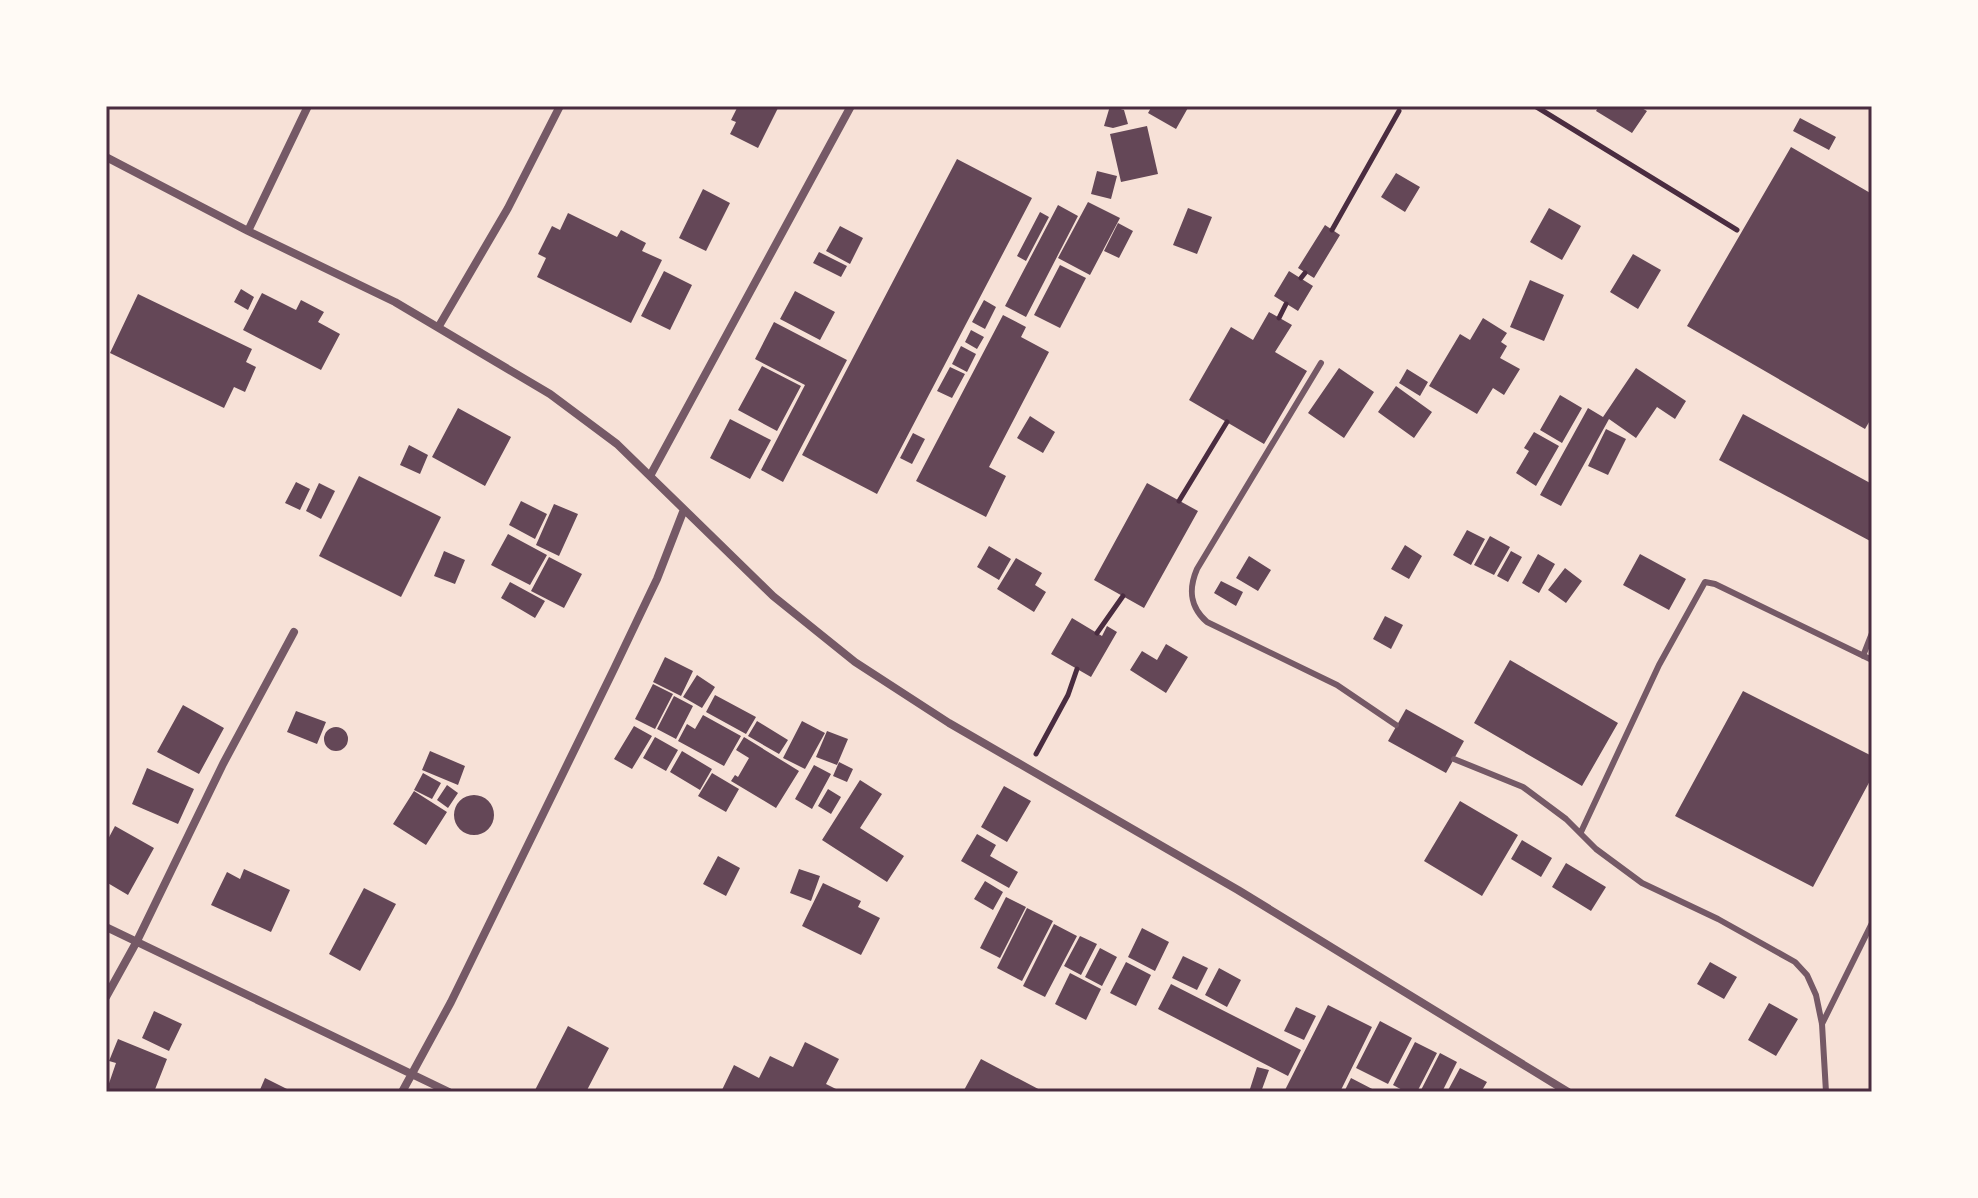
<svg xmlns="http://www.w3.org/2000/svg" width="1978" height="1198" viewBox="0 0 1978 1198" font-family="Commissioner,sans-serif">
<rect width="100%" height="100%" fill="#f7e1d7"/>
<path fill="#644757" d="M738,106H779L758,148L730,134L736,122L731,120Z
M1110,106L1124,110L1128,124L1113,128L1104,126Z
M1152,106H1189L1176,129L1148,113Z
M1599,106H1638L1647,111L1632,133L1596,111Z
M1800,118L1836,137L1829,150L1793,131Z
M1147,126L1158,174L1121,182L1110,134Z
M1791,147L1872,194V417L1865,429L1687,326Z
M957,159L1032,198L877,494L802,455Z
M1097,171L1117,176L1111,199L1091,194Z
M1396,173L1420,187L1405,212L1381,197Z
M703,189L730,203L706,251L679,238Z
M1088,202L1120,218L1090,275L1058,258Z
M1058,205L1078,216L1026,317L1005,306Z
M1188,208L1212,217L1197,254L1173,245Z
M1549,208L1581,226L1562,260L1530,242Z
M1040,212L1049,217L1026,261L1017,256Z
M568,213L617,237L621,230L646,243L642,251L662,260L631,323L537,277L546,258L538,254L552,226L560,230Z
M1118,223L1133,231L1119,258L1104,251Z
M1325,225L1340,235L1314,278L1298,268Z
M840,226L863,238L850,264L826,251Z
M819,252L847,266L841,277L813,263Z
M1633,254L1661,270L1638,309L1610,292Z
M1060,265L1086,278L1060,328L1034,315Z
M664,271L692,285L670,330L641,316Z
M1289,271L1313,286L1298,311L1274,296Z
M1530,280L1564,295L1544,341L1510,327Z
M241,289L254,297L248,310L234,302Z
M795,291L835,312L820,340L780,319Z
M262,293L296,310L301,300L324,312L318,322L340,334L321,370L243,330Z
M138,294L252,349L246,362L256,367L245,392L234,387L224,408L110,353Z
M984,300L996,307L985,329L972,322Z
M1269,312L1292,325L1275,352L1307,371L1264,444L1189,400L1231,327L1253,340Z
M1003,315L1026,327L1021,337L1049,352L989,467L1006,476L986,517L916,481Z
M1483,318L1507,333L1501,342L1507,346L1500,358L1520,369L1504,395L1493,388L1477,414L1429,386L1460,334L1470,340Z
M774,322L847,360L783,482L761,470L805,385L755,359Z
M971,330L984,337L977,349L965,342Z
M961,346L976,354L967,372L952,364Z
M762,366L801,386L777,431L738,410Z
M950,367L965,374L952,398L937,391Z
M1339,368L1374,392L1344,438L1308,413Z
M1636,368L1686,401L1675,419L1657,407L1636,438L1609,419L1561,506L1540,495L1588,408L1603,417Z
M1407,369L1428,382L1420,396L1399,383Z
M1396,386L1432,412L1414,438L1378,412Z
M1560,395L1582,408L1562,443L1540,430Z
M458,408L511,437L485,486L432,457Z
M1743,414L1872,484V542L1719,460Z
M1030,416L1055,432L1043,453L1017,438Z
M730,419L771,440L750,479L710,458Z
M1606,429L1626,439L1608,475L1588,466Z
M1534,432L1559,446L1536,486L1516,473L1529,451L1524,448Z
M913,433L925,439L912,464L900,458Z
M409,445L428,455L420,474L400,465Z
M359,476L441,517L401,597L319,556Z
M296,482L310,489L300,510L285,503Z
M319,483L335,491L321,519L306,511Z
M1147,483L1198,511L1144,608L1094,580Z
M521,501L547,514L535,539L509,525Z
M554,504L578,514L559,556L536,545Z
M1467,530L1485,539L1471,565L1453,555Z
M508,534L547,555L530,585L491,565Z
M1490,536L1510,547L1494,575L1474,565Z
M1405,545L1422,556L1409,579L1391,569Z
M989,546L1011,559L999,580L977,567Z
M444,551L465,560L455,584L434,576Z
M1511,551L1522,557L1508,582L1497,576Z
M1538,554L1555,564L1539,593L1522,583Z
M1640,554L1686,579L1669,610L1623,585Z
M1249,556L1271,570L1258,591L1236,578Z
M549,557L582,574L564,608L531,591Z
M1016,558L1042,573L1035,585L1046,592L1034,612L997,589Z
M1565,568L1582,581L1566,603L1548,590Z
M1221,581L1243,592L1236,606L1214,593Z
M510,582L545,601L535,618L501,598Z
M1385,616L1403,625L1391,649L1373,639Z
M1072,618L1102,636L1107,626L1117,632L1091,677L1051,654Z
M1166,644L1188,657L1166,693L1130,670L1142,651L1157,660Z
M665,657L693,671L681,696L653,682Z
M1510,660L1618,723L1582,786L1474,723Z
M697,675L715,687L702,708L683,697Z
M653,684L673,694L655,729L635,719Z
M1743,691L1872,756V777L1813,887L1675,816Z
M715,695L756,717L746,734L706,712Z
M674,696L693,706L676,739L657,729Z
M183,705L224,728L199,774L157,752Z
M1406,709L1464,741L1446,773L1388,741Z
M296,711L326,722L317,744L287,732Z
M703,715L741,736L724,766L678,741L687,724L695,729Z
M757,721L788,740L779,754L748,736Z
M802,721L825,733L805,769L783,758Z
M634,726L652,736L632,769L614,759Z
M324 739a12 12 0 1 1 24 0a12 12 0 1 1-24 0Z
M827,731L848,739L837,765L816,757Z
M655,737L678,750L666,771L643,758Z
M744,737L799,771L776,808L731,781L735,775L738,777L749,758L736,750Z
M430,751L465,766L458,785L422,770Z
M682,751L712,769L700,790L670,772Z
M839,762L853,769L847,782L833,776Z
M814,765L831,774L812,809L795,799Z
M147,768L194,789L178,824L132,804Z
M423,773L441,783L432,799L414,790Z
M712,773L739,789L726,812L698,796Z
M860,780L882,794L860,828L904,856L887,882L822,840Z
M447,785L458,793L448,808L437,800Z
M1004,786L1031,801L1007,842L981,827Z
M828,789L841,797L831,814L818,806Z
M414,791L447,812L426,845L393,824Z
M454 815a20 20 0 1 1 40 0a20 20 0 1 1-40 0Z
M1460,801L1518,835L1482,896L1424,861Z
M115,826L154,848L128,895L106,882V843Z
M977,834L996,845L990,856L1018,872L1009,888L961,861Z
M1522,840L1552,858L1541,877L1511,859Z
M718,856L740,868L726,896L703,884Z
M1566,863L1606,887L1591,911L1552,887Z
M244,869L290,890L271,932L211,905L227,872L240,879Z
M799,869L820,876L811,901L790,893Z
M985,881L1003,892L993,910L974,899Z
M823,883L861,901L858,907L880,918L861,955L802,926Z
M364,888L396,904L360,971L329,954Z
M1006,897L1026,907L1000,958L980,948Z
M1027,908L1053,921L1022,981L997,968Z
M1054,924L1077,936L1045,997L1023,986Z
M1142,928L1169,942L1155,971L1128,957Z
M1080,936L1097,944L1081,975L1064,966Z
M1100,948L1117,957L1102,986L1085,977Z
M1183,956L1208,968L1197,990L1172,978Z
M1126,962L1151,975L1136,1006L1110,993Z
M1710,962L1737,977L1724,999L1697,984Z
M1219,968L1241,980L1227,1007L1205,995Z
M1070,973L1101,989L1086,1020L1055,1004Z
M1171,984L1301,1050L1288,1076L1158,1009Z
M1769,1003L1798,1019L1776,1056L1748,1040Z
M1328,1005L1372,1027L1340,1092H1284Z
M1296,1007L1316,1016L1304,1040L1284,1031Z
M154,1011L182,1024L169,1051L142,1038Z
M1380,1021L1412,1038L1388,1084L1356,1068Z
M568,1026L609,1048L586,1092H534Z
M118,1039L167,1059L154,1092H106L116,1063L109,1061Z
M805,1042L839,1059L826,1084L842,1092H721L734,1065L759,1078L770,1056L793,1067Z
M1415,1042L1437,1053L1417,1092H1406L1393,1085Z
M1440,1053L1457,1062L1442,1092H1420Z
M981,1059L1044,1092H963Z
M1257,1067L1269,1070L1261,1092H1249Z
M1460,1068L1487,1082L1481,1092H1447Z
M265,1078L287,1089L285,1092H259Z
M1351,1078L1378,1092H1344Z"/>
<g fill="none" stroke-linecap="round" stroke-linejoin="round">
<path stroke="#4a2c40" stroke-width="5" d="M1535,106L1737,230
M1332,230L1399,111
M1301,278L1305,273
M1279,318L1286,304
M1179,501L1227,422
M1097,633L1123,596
M1036,754L1068,695L1077,669"/>
<path stroke="#755966" stroke-width="6" d="M1321,363L1197,569C1188,590 1190,607 1207,622L1337,685L1396,725
M1863,656L1872,633
M1454,759L1523,787L1566,819L1596,849L1642,883L1718,919L1795,962L1807,975L1816,995L1822,1024L1826,1092
M1581,832L1659,665L1705,582L1715,584L1872,660
M1822,1024L1872,923"/>
<path stroke="#755966" stroke-width="8" d="M106,157L248,231L395,302L550,394L617,444L773,596L855,662L949,723L1238,890L1568,1092
M248,231L308,106
M439,326L508,208L560,106
M650,476L851,106
M106,927L449,1092
M106,997L137,941L223,764L294,632
M402,1092L451,1002L614,669L657,579L683,512"/>
</g>
<rect width="1978" height="1198" fill="none" stroke="#fffaf5" stroke-width="216"/>
<rect x="108" y="108" width="1762" height="982" fill="none" stroke="#4a2c40" stroke-width="3"/>
</svg>
